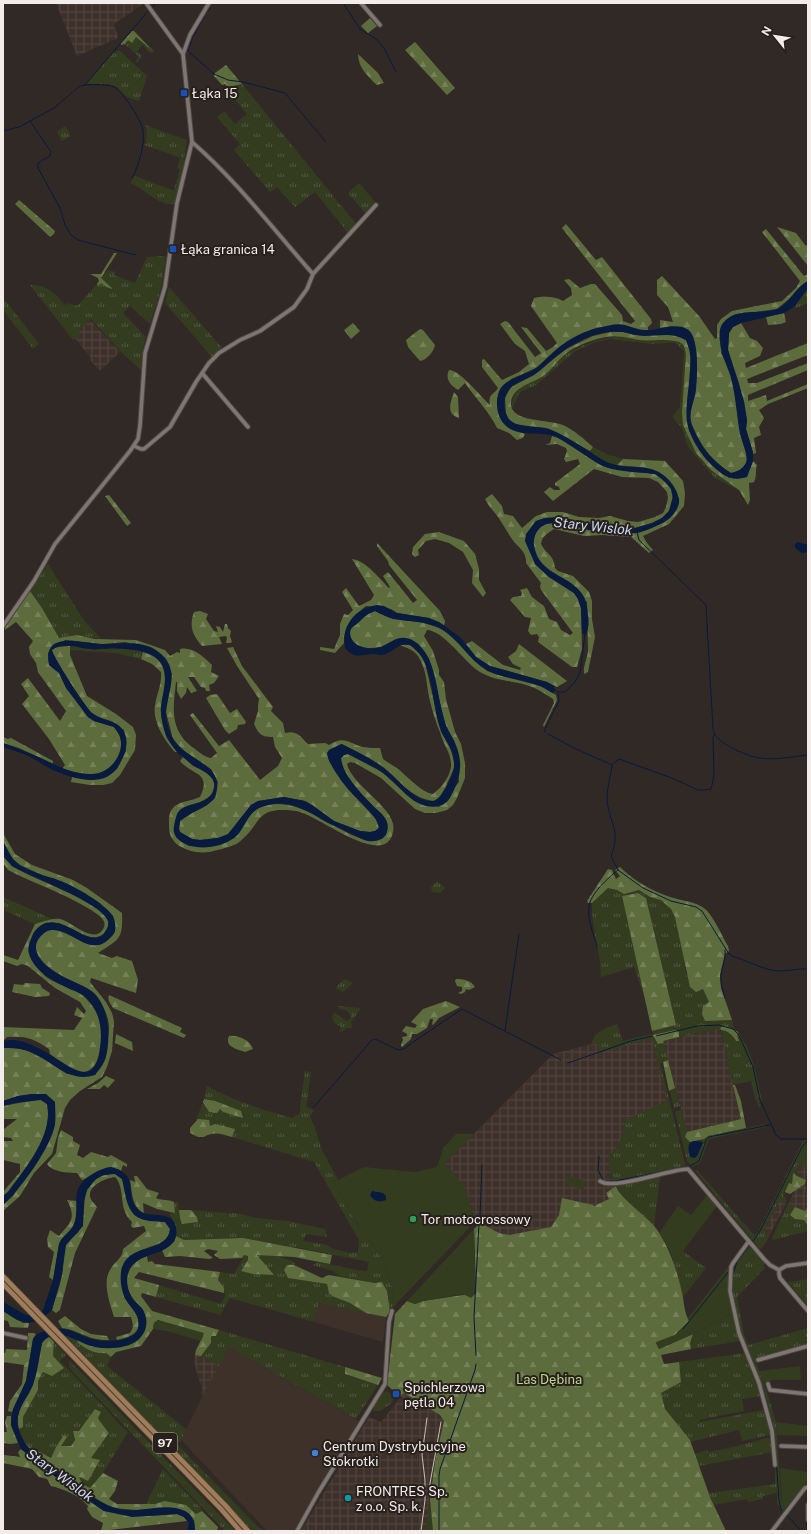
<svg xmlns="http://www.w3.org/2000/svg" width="811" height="1534" viewBox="0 0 811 1534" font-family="'Public Sans',sans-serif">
<defs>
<pattern id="industrial-grid" width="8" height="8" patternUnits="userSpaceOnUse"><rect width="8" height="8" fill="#3e312a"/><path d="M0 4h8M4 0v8" fill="none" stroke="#51453f"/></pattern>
<pattern id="grass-tufts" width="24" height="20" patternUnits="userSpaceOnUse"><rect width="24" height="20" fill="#343c20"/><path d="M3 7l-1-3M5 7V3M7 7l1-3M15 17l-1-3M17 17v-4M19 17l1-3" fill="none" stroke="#525841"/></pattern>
<pattern id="forest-firs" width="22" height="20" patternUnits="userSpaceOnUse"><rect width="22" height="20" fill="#5d6c3c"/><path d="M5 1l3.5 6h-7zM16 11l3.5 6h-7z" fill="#758158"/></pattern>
</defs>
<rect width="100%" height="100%" fill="#312926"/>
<path fill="#3e312a" d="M319,1303L386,1317L383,1342L314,1322Z
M229,1347L359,1421L294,1531H267L181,1440L203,1395Z"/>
<path fill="url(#industrial-grid)" d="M56,3H142L143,4L114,24L118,38L77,56Z
M90,320L120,352L100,371L90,360L91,358L75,338L80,334L78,331Z
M720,1028L741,1119L687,1132L663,1041Z
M652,1038L667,1101L626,1120L619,1145L608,1158L611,1171L610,1177L613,1184L616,1186L606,1193L609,1199L594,1206L559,1215L551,1227L531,1231L509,1235L499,1233L479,1225L472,1217L473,1213L445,1163L553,1054L596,1043L600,1052Z
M798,1163L808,1169L806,1180L797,1176V1170L796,1168Z
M805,1184L808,1190V1207L805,1211L788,1204L795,1190Z
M779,1201L786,1204L769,1236L763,1233Z
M195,1355L201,1356L219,1366L203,1395H201L202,1388L197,1374L194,1360Z
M404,1393L440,1415L444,1421L435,1461L425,1531H301L369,1417L381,1422Z"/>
<path fill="url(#grass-tufts)" d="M135,36L154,52L150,53L143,45L137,51L142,56L137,63L135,62L139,57L125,44L128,40H133Z
M119,50L147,76L139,101L127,97L117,87L109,84H86L113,53Z
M242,84L357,225L349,234L315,192L295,207L277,187L270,192L234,150L240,144L217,117L224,111L235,124L247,114L226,89L228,87Z
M145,125L187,140L184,159L144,145L146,142L147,130Z
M65,126L71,136L62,141L57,132Z
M180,158L185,160L174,204C158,206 144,188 130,183L135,176L172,190H174L180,169L177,168Z
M359,183L376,203L366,214L348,193Z
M161,256L166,257L161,289L150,324L130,306L123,313L146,337L142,352L141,370L121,352L91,319L78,331L81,334L73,340L30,285C47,285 54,292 65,305L69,303L75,306L79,304L97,284L98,286L101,283L112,289L101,278L108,270L115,272L114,275L135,283L147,257Z
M169,287L223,349L213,358L165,303Z
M808,288V303L796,308L795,306Z
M3,300H5L39,344L33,349L3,310Z
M620,336L640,340L674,341L681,342L685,347L686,354L685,378L682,412L690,439L696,453L711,470L739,490L715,478L688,447L682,428L674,419L673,416L680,407L684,352L676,343H666L652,344L610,339L593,343L574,352L536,385L520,392L514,404L513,410C511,401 513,397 518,389C552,364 575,341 620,336Z
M593,447L609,455L623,459L617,465L605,462L590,451Z
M48,564L83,619L101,639L77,635L59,638L42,608L30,591Z
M70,646H79L94,650L111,648L134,650L143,652L141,659L115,653L70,650Z
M437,881L445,888L440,893L432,892L431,887Z
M608,888L617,890L622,893L639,890C643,892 646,895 650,897C653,898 658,898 662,900C681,913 684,953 686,975L703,989L709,1002L727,1020H732L734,1029L725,1025L720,1028L679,1037V1032L658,1044L664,1043L668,1060L660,1063L685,1164L684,1168L612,1182L608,1158L619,1145L626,1120L667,1101L652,1038L600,1053L596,1043L591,1044C597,1030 604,1029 617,1024L623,1041L653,1034L652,1031L676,1025L646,898C640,890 630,894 622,896L637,961L644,996L634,967L601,977C601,952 591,928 592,903Z
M3,897L52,919L35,924L3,910Z
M344,979L353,983L343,992L335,988Z
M338,1006L361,1008L351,1022L352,1028H347L343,1031L340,1032V1026C335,1024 333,1022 332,1016L335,1013L347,1021L350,1019L351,1015L347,1011L340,1009Z
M721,1030C728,1031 733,1035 736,1041L738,1032C753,1053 757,1077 762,1102H759L761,1107H759L755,1098L751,1081L733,1085Z
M305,1071L311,1072L306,1107L312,1109L314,1111L310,1116L315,1128L322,1150L338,1180L334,1182L359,1227L381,1257L392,1287L393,1300L396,1304L390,1312L387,1291L382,1282L375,1283L339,1276L333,1271L313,1265L318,1262L356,1270L367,1271L369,1262L306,1249L243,1238L184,1240L176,1236V1227L170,1215L171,1212L175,1213L174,1202H178L180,1218L197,1217L191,1210L227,1213H237L256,1218L288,1221L325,1229L327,1237L306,1234L303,1241L327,1245L333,1249L350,1253L358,1252L359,1240L314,1162L232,1137L235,1129L210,1126L196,1120L203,1102L209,1112L219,1109L223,1112L242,1117L241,1111L210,1100L204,1099L207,1086C234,1101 263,1110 292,1118L300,1113V1106Z
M675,1088L680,1106L674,1108L670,1091Z
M681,1110L687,1132L685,1137L690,1142L688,1145L697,1156L703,1144V1142L699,1141L708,1136L762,1125H766L767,1127L709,1139L700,1163L692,1167L695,1171L697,1170L754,1235L758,1232L802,1143L801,1141L808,1140C808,1144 798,1162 796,1168L797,1170L796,1174H793L792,1184L789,1183L783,1196L786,1198V1204L779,1201L763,1232L769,1236C767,1242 765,1245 760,1249L687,1161L675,1112Z
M659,1176L660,1177L654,1226C646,1218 618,1194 616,1185Z
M788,1204L795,1207L791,1215L798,1219L804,1220L808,1226V1231L773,1240L772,1238Z
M747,1245L751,1246L765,1263L763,1266L765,1268L737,1297L744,1334L748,1345L808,1328V1344L755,1360L767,1392L776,1422L781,1497L782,1503L785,1509L783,1512L777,1503V1493L763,1496V1499L748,1502L747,1499L714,1505L709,1493L775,1484V1463L768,1410L743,1343L732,1295V1270L734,1264Z
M683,1251L706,1268L683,1297L673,1261Z
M244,1254L248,1256V1260L241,1271L263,1263L257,1255C271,1254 284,1257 296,1263L294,1265H287L288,1278L327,1284L329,1293L332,1296L350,1303L366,1313L319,1303L314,1322L230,1298L220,1315L156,1297L159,1285L221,1304L226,1294L224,1293V1288L218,1280L220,1272L234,1274L243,1259L242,1258Z
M808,1279V1306L788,1282Z
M732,1313L740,1341L691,1349L690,1343L693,1334Z
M219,1330L345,1367V1375L378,1385L356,1419L229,1347L219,1366L201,1356L211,1343V1335L216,1336Z
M65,1335L78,1340L77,1342C84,1348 96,1355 106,1353L111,1357L107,1366L186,1429L180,1443L173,1436L171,1438L258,1527L264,1531H252Z
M54,1342L66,1355L60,1361L108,1411L99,1420L98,1418L101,1412L95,1409L75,1437L71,1446L56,1447L51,1458L26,1445L19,1429L23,1427V1417L38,1390V1381L53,1356Z
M745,1353L761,1396L742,1399L744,1411L699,1420V1422L764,1410L771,1431L770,1435L742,1441L739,1430L690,1442L665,1409L661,1392L681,1382L679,1362Z
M69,1360L235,1531H225L73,1372L70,1368Z
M387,1391L394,1396L392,1403L380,1411H374C371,1403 380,1394 387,1391Z
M121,1426L128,1432L103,1473L90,1488L82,1484L78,1477L88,1481L91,1458L109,1433H113Z
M767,1438L771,1439L773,1452L699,1466L694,1454L708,1450L709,1452L733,1447Z
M163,1469L201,1508L202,1511L196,1514L164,1501L155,1504H146Z
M430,1500L433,1531H425Z"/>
<path fill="url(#forest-firs)" d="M370,18L377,26L368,33L361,26Z
M132,31H134L154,52L136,37L132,43L128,40L125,44L121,45V43Z
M415,42L455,88L447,95L405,50Z
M358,54L378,73L384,83L377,85C368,77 358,67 358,54Z
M226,65L242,84L228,87L225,84L222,85L214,76L215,73Z
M19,200L55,231L54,234L50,237L15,204Z
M566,224L596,260L602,257L651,319L652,323L648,327V330H638L617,325L596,328L583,333L549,356L536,368L511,379L498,395L510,428L525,434L523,438L517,440L509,433L497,428C489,411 475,398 465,383L458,390C450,385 445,379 449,370C460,370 481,397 490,405C488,393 493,396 498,388L482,367V360L484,359L502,380L519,372L529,364L525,351L515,344L500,324L505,321L508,322L535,357L541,353L521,327L527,328L546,351L553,347L557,343L531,306L534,298C543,296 555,296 563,301L572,295L571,288L564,280L569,279L580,288L591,284H595L622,315L623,321L631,324L635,321L562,228Z
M777,227L796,233L805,245L808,246V266Z
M766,229L804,276L808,274V281L798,289L790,298L777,309L733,315L721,353C724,359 727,364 729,370C737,392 736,417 742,439C743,446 749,457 746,463C743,469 737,472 731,473C714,463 702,448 694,429C693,427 691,424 691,421C689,413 693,404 694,397C698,377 699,351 691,333L672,326L660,328V320L673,322L668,307L657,295V280L662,276L699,316L715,339L717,338V325L721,319L732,311L782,301L796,288L800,281L762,232Z
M114,253H117L101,278L113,289L106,287L101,283L98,286L97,284L99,281L98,278L90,274H101Z
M784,313L786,322L781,324L768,325L766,317Z
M353,323L360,331L351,339L344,330Z
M741,323L750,338L757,341L763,348L760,356L745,363L746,368L808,343V355L747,379L748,383H757L808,363V370L748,395V401L766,395L767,401L808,384V388L768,404L759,410L764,418L759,427L761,435L754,438L756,453L753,454L746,429L747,420L739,383L728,350L729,333L733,327Z
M420,329L423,330L435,345C434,351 427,360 420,361L408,347L406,340Z
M611,332H623L634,335L673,334L686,340L691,354L687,414L689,431L729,478L750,469L753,461L757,465C755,471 757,477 754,482L749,483L750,500L748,505L739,490L711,470L696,453L683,425L682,412L686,354C685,350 685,345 681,343C677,340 669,341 663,340C655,340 647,341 639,340C627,338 618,335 606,337C594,339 582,344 571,350C559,357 552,371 540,378C529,384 512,388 511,403C510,423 549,419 563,425C574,430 584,439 593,447L590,451L549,429L515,424L509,420L506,413L505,398L511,387L534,375L566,349L593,336Z
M454,392L458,397L459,418C445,414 451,401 454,392Z
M552,436L557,437L599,464L609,468L655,474L661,478L671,489L673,501L669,511L662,518L652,523L635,528L612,524L598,525L578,522L562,517L545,518L536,521L531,527L535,564L549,577L574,593L578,599L581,608L582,649L577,667H572L538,642L539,637L537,634L531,635L528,631L531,618L525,617L510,600L513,597L521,596L522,593L520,590L527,588L532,597L544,606L549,619L557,622L561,630L570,635L573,633L541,590L540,586L541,583L526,563C527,551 517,547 512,539C507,532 503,524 498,517C493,510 488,506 485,499L492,494L502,506L504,514L513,516L522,528L536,516L547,512H563L579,517L599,518L610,516L628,521L638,522L655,517L663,513L666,507L668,498L667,492L658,482L649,478L622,477L594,469L553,501L544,492L550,487L554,490H560L559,487L555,485V483L580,464L578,459L566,462L564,459L567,451L566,448L557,444L545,445L550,443Z
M623,459L665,461L683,481L685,493L684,506L669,524L643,536L647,543L653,550L649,553L631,537L603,535L584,536L554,529C548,533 542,536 541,544C546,554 554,555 555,568L558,571L573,576L589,592L592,601V619L595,637L588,672L584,674C583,666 587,659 588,651L587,602L543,566L539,561L535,553L533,543L535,534L539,528L546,524L556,523L567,524L594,531L637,533L665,522L677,494C663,465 645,468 617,465Z
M109,495L131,523L127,526L105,496Z
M439,532L464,541L475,554L479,569V580L486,593L483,597L472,583L473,570L463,552L449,543L435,539L426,541L418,550L419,555L415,557L412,554L413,547L425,534Z
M377,543L440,611L445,621L444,625L429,618L397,613L391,609L366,606C354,616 343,626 344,643L335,653L320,650V647L334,649L340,635V624L344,614L348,615L353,610L342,592L346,588L359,606L371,600L374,595L352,559C365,560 380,579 389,588L390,587L383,576L388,572L413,603L417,600L389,565L388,561L377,546Z
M30,591L42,608L59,638L77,635L95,639L136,640L165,650L170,656L177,652L180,653V649C192,646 204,657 212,665L211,672L219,676L214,683L209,685L210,691H206L205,688L201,687L194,677H188L197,691L191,693L187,687L186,693L181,699L177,691V682H176C173,709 169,731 195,749C200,753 205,757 211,758L217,753L190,715L193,713L219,746L229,740L260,780L278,766L282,758L275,747L273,737C261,737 259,734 254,724L258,711V705L259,699L237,666L227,648L233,647L242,666L273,707L271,711L283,723L285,733C297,730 300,736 308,744L325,743L329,745C345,735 348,743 363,747C368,748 375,748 380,748L383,759C387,762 392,765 397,768C406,775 422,793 433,794C442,787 449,778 451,767C452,754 444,746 441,735C436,723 432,710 429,697C426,682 427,670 418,656C414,650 407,648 400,645H410L421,655L425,663L441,732L450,746L455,766L445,788L439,798L434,801C410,798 401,781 383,767C370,758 356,751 341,744L329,750L328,757L329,761L348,789L376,819L379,828L375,831L370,832L360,831L334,821L312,805L305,801L284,797L258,801L251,805L228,835L218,838L200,840L192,839L180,832L179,829L180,821L192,813L206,806L215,798L218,782L211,769L188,754L180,747L173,739L166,712L172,674L165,658L126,642L102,644L65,640L48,653L49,665L59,673L66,687L88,717L94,721L114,727C116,730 119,733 120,737C125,752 111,772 96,774C84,775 73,772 62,769L65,765L49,739L22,704L29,696L21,684L28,678L60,721L66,711L38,672L36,663L30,654L29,647L33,641L16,622L5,630V628Z
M200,611L208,614L206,619L214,631L218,632L216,626L220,627L223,632L225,624H227L228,628L231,631L230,636L232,642L230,643H226L227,638L226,636L219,637L222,644L202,646C192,634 189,626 194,612Z
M375,611L393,619L420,622L441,628L452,637L487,671L495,674L540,686L556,695L557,700L544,727L543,725L554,703L553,699C545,694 537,688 529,686C508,679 490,682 472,666C462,657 441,630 427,630L424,636L433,651L439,670V675L444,682L446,699L455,732L461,744L465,763V778L457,798L453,805L447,810L436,813H425L415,809L381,778L355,763L350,762L347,764C352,787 399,809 393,832C385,871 316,813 296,811C253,806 264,823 238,843C234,846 215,851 209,852C198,854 180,850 173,840C169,835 169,828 169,822C169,818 169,812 173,808C178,801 192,801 200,797C212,772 193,776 180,761L183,757C190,763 199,767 207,773C231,794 195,805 180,810L176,837L182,842L189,846L234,838C242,830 248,813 259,808C304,787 355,856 383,837L382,815C369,801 342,778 341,758L344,755L348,754L382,772L414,801L439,807L459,782L455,742L446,727L429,659L417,643C407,644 398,644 388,644C385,645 382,647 379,647C366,650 347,646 350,629L367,614Z
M472,641L503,665L520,670L521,668L513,664L508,657L516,651L519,644L567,681L557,687L547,682L490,666L476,657L466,644Z
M70,646V655L87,696L116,714L133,727L136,735L135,750L120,775L112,783L103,785H90L71,782L72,777L92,780L117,769L126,751L124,730C116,726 98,718 91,712C86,707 52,656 52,650L56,647Z
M143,652C169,659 166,678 163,700C162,704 160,708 161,712C162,727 169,740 177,752H175C165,741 152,721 155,705C157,693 162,684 161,672L152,664L141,659Z
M217,694L230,713L237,709L246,722L245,724L238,725L237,729L229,734L225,730L206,698L210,695Z
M3,737L8,739L11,738L53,761V764L19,748L3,743Z
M3,833L15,854L32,865L73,880L87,888L122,913C123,940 119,939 98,953L112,958L117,956L132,961L138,980L136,993L91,978L90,982L106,1002L112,1013L114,1021L112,1051L107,1067L102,1077L80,1091L70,1100L65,1108L52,1154L34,1173L20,1196L3,1211V1205L13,1196L44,1151L55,1125L46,1094L18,1096L3,1101V1048H17L28,1051L46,1060L67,1074L95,1075C99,1064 108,1042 109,1031C110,1013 98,994 83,986C68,979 27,963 37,941C39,936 45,931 51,930C67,927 80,946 96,945C105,945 111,938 115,931L114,920L40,874L20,865L13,859L3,841Z
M3,856L12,866C38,882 83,894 104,915C108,919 110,924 107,929C96,948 74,929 59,923L34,932L32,959C36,965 40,971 45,976C59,987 79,988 89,1002C94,1008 98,1014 100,1021C104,1034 102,1073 82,1072C70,1071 59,1060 50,1054L49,1049C32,1038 27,1036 7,1037L3,1041V1027L74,1030L82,1018L74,1015L77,1007L84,1014L86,1011L80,1002L55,988L28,966L22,964L17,966L3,961V955L18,960L35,924C43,922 51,918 60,919C71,921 94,945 103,929C105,926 105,922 103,920C100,915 91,910 86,907C61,892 33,883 8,870L3,863Z
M620,867C634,881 652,891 670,897C682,901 695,901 705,909C713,915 722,936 728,946L729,951L725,954L720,975L721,988L732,1020L705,1021L702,1014L703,1006L709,1002L703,989L696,992L690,987L675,917L671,909L661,900L650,897L639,890L624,894L617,890L608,888L592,903H588L587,901L608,869L612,870L616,879L620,876L615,870Z
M638,893L646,898L676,1025L652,1031L622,896Z
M456,979C463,979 471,980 475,987L469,990L466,989L465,992L461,994L458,993L462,991V987L457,986L455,981Z
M25,983L40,984L42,988L50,993L49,996L35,997L12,992L14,984L23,985Z
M109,995L182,1028L180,1032L186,1035L184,1038L113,1008C110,1003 107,1000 109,995Z
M446,1001L460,1007L439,1018L434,1024L432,1025L433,1019H430L427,1028L417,1034H412L411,1039L402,1047L401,1045L403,1040L402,1037L407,1036V1034L402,1031L406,1026L415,1028L417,1025L411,1022L423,1009Z
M725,1025L738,1032L737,1036L739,1041H736C733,1035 728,1031 721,1030L720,1028Z
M675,1030L679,1032V1037L663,1041L664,1043L658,1044L653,1035Z
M116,1034L132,1042L133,1051L115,1043Z
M229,1036C238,1035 250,1040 253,1049L245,1052C237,1049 224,1047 229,1036Z
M668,1060L675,1088L669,1091L663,1062Z
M106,1076L115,1080L108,1088L104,1085L100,1089H87L98,1083Z
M733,1085H735L741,1101L746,1128L708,1136L704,1139L690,1142L685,1137L687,1132L741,1119Z
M204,1099L215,1101L241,1111L243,1118L223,1112L220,1109L217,1113L209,1112L203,1102Z
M35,1100H41L47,1104C54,1135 25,1169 8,1192L3,1196V1192L20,1172V1164L3,1160V1141H13L11,1138L3,1137L4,1129L17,1119H3V1106Z
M198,1119L209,1120L210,1126L215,1124L235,1129L232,1137C221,1134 214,1131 204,1137H198L190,1133V1128Z
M61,1130L73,1137V1141L80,1145L77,1155L83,1158L91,1152L108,1157L111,1155L127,1164V1167L123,1165L121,1171C106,1162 95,1175 82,1180L77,1173C68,1173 52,1172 47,1164L56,1153L58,1138Z
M794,1173L797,1176L806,1180L805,1184L790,1194L785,1192L789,1183L792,1184L793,1174Z
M110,1174H115L122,1179L134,1215L144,1220L165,1222L170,1229C168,1243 158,1244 147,1248C140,1250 135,1253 129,1257L124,1297C127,1302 131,1306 134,1310C147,1328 134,1337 117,1340L116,1337L130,1333C134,1327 133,1324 131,1317H114C110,1304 102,1282 110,1270C114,1262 123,1258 123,1249L146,1231L144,1226L133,1228L131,1226L132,1222C130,1220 127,1217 126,1214C120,1203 124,1186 115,1177C106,1178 89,1185 90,1196C90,1200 95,1204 97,1207L75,1253L60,1310L56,1313L52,1310C55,1298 60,1287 62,1275C64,1265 62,1253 66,1244C69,1238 76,1236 79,1231C91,1212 73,1181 110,1174Z
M134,1176H137L147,1189L159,1193L156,1198C163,1201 168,1199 174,1202L175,1213L157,1209L143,1203L144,1214C132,1206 132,1193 130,1180L135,1182Z
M616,1186C620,1199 650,1218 658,1231C671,1251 678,1274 683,1297C684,1306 685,1313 689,1321L675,1335L656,1343L659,1349L693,1334L690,1343L691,1349L661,1355L664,1364L679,1362L681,1382L661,1393L665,1409L690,1440L710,1497L726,1531H433L430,1500L435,1461L444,1421L440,1415L404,1393L400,1397L387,1385L395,1314L407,1301L415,1304L423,1301L476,1293L474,1229L480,1223L499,1233L509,1235L551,1227L559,1215L562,1198L593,1205L594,1206L609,1199L606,1193Z
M67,1200L77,1201C77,1209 78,1219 73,1226C69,1233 62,1236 59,1244L53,1280L49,1277L54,1252L48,1247L47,1239L50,1230L59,1236C72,1221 76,1218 67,1200Z
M795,1207L805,1211L808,1207V1226L804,1220L795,1219L790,1215Z
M179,1210H191L197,1217L198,1222L182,1224L180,1218Z
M176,1236L184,1240L243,1238L332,1255L330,1264L294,1257L257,1255L274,1275L253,1274L241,1271L248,1260V1256L244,1255L242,1258L220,1259L214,1255L218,1251L208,1249L204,1251L213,1258L209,1259L180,1256L165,1257L162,1250L174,1242Z
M147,1256L148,1262L152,1261L155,1264L220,1272L218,1280L224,1288V1293L139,1272L134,1278L159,1285L156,1297L142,1293L141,1296L152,1311L219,1330L216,1336H211V1343L201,1356L195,1355L196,1350L203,1336L158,1320L154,1323L153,1329L141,1346L116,1352L111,1357L106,1353C96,1355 84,1348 77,1342L78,1340L92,1346L137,1340L144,1312C140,1307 135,1303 132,1297C121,1280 129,1262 147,1256Z
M287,1265H294L322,1278L329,1275L375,1283L382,1282L387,1291L390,1312L386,1317L366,1313L350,1303L332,1296L329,1293L327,1284L288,1278L284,1270Z
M3,1311L23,1323H29L28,1328L10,1327L8,1321L3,1320Z
M65,1316L81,1329L91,1334L107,1336L109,1340C88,1341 80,1330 62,1328L58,1321Z
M28,1333H33L36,1334L33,1339L26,1381L12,1412L8,1411L10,1401L22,1384L24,1365L3,1362V1353H5L6,1349L27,1350Z
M49,1337L54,1342L53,1356L64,1368L52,1376L43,1372L38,1381V1390L23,1417V1427L19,1429C14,1412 26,1400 32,1386C38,1373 39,1357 42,1343L45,1339Z
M345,1367L382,1378L378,1385L345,1374Z
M95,1409L101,1412L98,1418L109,1433L91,1458L100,1460L88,1481L79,1477L82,1484L90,1488L103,1473L118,1481L115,1491L109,1499L117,1504H155L164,1501L186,1505L196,1514L202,1511L218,1527L217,1531H195L194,1520L171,1508L137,1510L113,1508L100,1501L66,1478L26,1445L51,1458L56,1447L64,1435L67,1437L61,1446H71L75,1440L73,1431H79Z
M7,1416H11V1425L18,1443L10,1444L3,1443V1432H7L5,1422Z
M21,1449L63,1483L104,1511L149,1516L177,1514L184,1517L187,1521L101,1531L103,1523L92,1517L87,1509L88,1506C80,1496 64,1489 51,1486L47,1479L39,1477L32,1469L3,1463L4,1455L20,1457L18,1452Z"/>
<path fill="#343c20" d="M456,1134H474L445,1163L465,1187L473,1213L469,1221V1228L396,1304L393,1300L392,1287L381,1257L359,1227L334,1182L364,1167L415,1172L437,1167L443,1148Z
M808,1143V1169L798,1163L802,1152Z
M568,1176L586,1181L583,1190L565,1184Z
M707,1195L717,1206L683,1251L673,1261L671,1253L659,1233L678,1206L691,1215Z
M474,1229L476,1293L471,1298L463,1294L423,1301L415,1304L407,1301Z
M728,1267L729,1296L732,1313L693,1334L659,1349L656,1342L675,1335L689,1321L688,1318Z
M158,1320L204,1333L201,1341L167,1331L153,1329L154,1323Z
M800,1366L801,1380H770V1382L764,1383L759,1371Z
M108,1411L121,1426L113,1433H109L99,1420Z
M776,1422L808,1426V1436L777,1435Z
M780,1468L808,1472V1480L806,1484L785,1509L782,1503Z"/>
<path fill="#081a3d" d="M808,281V288L795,306L784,313L741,323L733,327L729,333L728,350L744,401L747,420L746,429L753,452V461L747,477C733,481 727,478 716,469C703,458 690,439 687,422C685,409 689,387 690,373C691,361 691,351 686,340C671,332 660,336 644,336C637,336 630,333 623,332C594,328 566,347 546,365C542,369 537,373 532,376C522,381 511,384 506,394C503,402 504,416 511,421C521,429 537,425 549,429C562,434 575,442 587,450C595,455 603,461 612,464C633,471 651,461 669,480C673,485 678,492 679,499C680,506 675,513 670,518C663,524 646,531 637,533C628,534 618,531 609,531C604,531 599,531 594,531C579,529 552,515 539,529C535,533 533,540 534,545C538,572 562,573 578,589C586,597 587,604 588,615C589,621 589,630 585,635L582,633L581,608L578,599L574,593L549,577L535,564L525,541L526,534L536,521L545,518L562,517L578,522L598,525L612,524L635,528L652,523L662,518L669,511L673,496L671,489L667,483L655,474C638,472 613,472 599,464C585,456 572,445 558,438C541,429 518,439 504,424C499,418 497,411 497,404C496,377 521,379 536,368C544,363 550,354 558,348C569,339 584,331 598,328C607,326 617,323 625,325C635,328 641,331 651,330C663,329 676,323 687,329C700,336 697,376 696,390C695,399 688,413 691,422C697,443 713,462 731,473C737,472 743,469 746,463C749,456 742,442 740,434C737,417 736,399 732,382C729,368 721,356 720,342C719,335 719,327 724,322C736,307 761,315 777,309C790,304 795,287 808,281Z
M798,542L808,545V552L802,553L795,548V544Z
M377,605L384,606L397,613L429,618L439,622L460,637L476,657L490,666L547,682L554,686L555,690L553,693C549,691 544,687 540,686C523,679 503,679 487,670C468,660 459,638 439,628C425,621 410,622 395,619C388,618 381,614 375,611C367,614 364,617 358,623C354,627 351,626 350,633C351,647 368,651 381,647C385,645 390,642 394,640C409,633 421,644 428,657C437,675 438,699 444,719C446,727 450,733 454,741C464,761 461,777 451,796C446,806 437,808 426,806C409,802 397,783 383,773C373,766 360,760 348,754L344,755L341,758C342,775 363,795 374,807C379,811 385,816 387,822C388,825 388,829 387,832C385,840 375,842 368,841C362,840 357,836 352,834C344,830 336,827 328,823C317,817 308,810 295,806C284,802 270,803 259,808C247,813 244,831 234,838C219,849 190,852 177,838C174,834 173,831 174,826C175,822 176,813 180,810C190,801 211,806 214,787C216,775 200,770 192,765C188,761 184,758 179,754C175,750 170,743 167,738C164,731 161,719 161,712C160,702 166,687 165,675C164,646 118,648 98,649C83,651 65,640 52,650C52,655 87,710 93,714C99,718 106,719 113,722C132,731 128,750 119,765C106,789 73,779 53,770C44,766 35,759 26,755C19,752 11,750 3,747V743C17,748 30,753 43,759C58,766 72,774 90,774C108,775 126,756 120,737C119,733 116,730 114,727L94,721L88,717L66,688L59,673L49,665C42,630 81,643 100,644C123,645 147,637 165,658C178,674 168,693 166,710C165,719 169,732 174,740C185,759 220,763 217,789C216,793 216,797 213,800C204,809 190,812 180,821L179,829L180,832L192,839L200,840L218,838L228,834L251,805L258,801L284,797L305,801L312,805L334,821L360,831L370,832L375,831L379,828C379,817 357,800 350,791C342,783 328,763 327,753L329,750L342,744C355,751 369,757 381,766C396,776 414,803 433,801C442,800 454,774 454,766C455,752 447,744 442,733C431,709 435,668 416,650C402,635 395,654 381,655C379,655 377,654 375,654C362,654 355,660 345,648C341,626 355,608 377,605Z
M3,841C6,847 9,855 14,860C25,872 46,875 61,881C76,887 104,903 113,916C115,921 116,926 115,931C114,935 110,938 107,940C91,957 70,928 51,930C47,930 44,933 41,936C27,950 45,966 57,973C67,980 79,983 90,990C109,1002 111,1037 106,1057C104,1064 99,1070 95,1075C67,1084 52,1059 28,1051C19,1048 12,1048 3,1048V1041C36,1033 72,1079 89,1071C97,1067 99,1056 100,1047C103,1029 99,1007 83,995C80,993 76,991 72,990C56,982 35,973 29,954C27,947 30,941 33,934C54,899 91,955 105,932C107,929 109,925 108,921C104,904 29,876 12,866L3,856Z
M31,1094H46L55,1102C55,1109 56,1117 55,1124C52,1146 20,1190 3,1205V1196L8,1192C25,1169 54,1135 47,1104L41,1100L14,1103L3,1106V1101L18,1096Z
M694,1141L703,1142L697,1156L695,1158L690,1157C688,1150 687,1143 694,1141Z
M111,1167C143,1175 122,1198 140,1211C151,1219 172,1209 176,1227C176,1229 177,1233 176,1236C170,1260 128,1249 127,1279C127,1285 128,1291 131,1296C134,1302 142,1306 144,1312C149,1322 146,1333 138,1340C127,1349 105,1350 91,1346C76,1341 55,1325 42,1343C39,1357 37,1372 33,1385C27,1400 15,1409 18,1427C19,1433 23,1441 27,1446C35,1456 48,1462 58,1470C77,1486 100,1507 125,1510C144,1512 167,1502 185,1511C193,1515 195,1522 195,1531H187L189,1523L184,1517L177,1514L132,1517L104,1511L63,1483L21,1449L11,1425V1421L13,1409L26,1381L33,1339C37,1333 41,1332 48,1330C69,1324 78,1337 97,1340C107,1342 124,1341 133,1335C136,1334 137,1331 138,1328C141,1313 129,1308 124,1296C121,1288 120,1280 121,1272C126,1241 167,1255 170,1229L165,1222C158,1221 152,1222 145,1220C126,1216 126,1195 122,1179L115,1174L103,1175L96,1179L87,1190L84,1201L83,1226L66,1245L62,1274L52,1310L40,1320L29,1323L17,1320L3,1311V1302L26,1315H38L43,1310L53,1280L59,1244C62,1236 72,1231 74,1224C78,1213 75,1204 77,1193C79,1180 99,1168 111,1167Z
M372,1191L383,1193L386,1196V1200C380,1203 373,1201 370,1195Z"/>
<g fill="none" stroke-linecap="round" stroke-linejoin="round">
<path stroke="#081a3d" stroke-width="1" d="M343,3L360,29L376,39L384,48L396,72
M152,8L156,3
M207,12L210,8
M203,19L204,17
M201,22L192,39L188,51L214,74L228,80L243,82L285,93L325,141
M85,85L149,10
M30,121L54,108L80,86C87,84 107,84 114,87C123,91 141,120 143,130C145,145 139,165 132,178
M3,131L19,127L30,121L51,152L50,156L38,163V168L60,208L65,225L71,235L78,240L85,242L136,255
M637,532L639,540L706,605L713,729C715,738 720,740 727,745C759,764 773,759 808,755
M555,690L558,692H565L575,682L580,673L585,634
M545,732V729L559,701L558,693
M548,734L574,748L612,765C611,776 607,787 607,798C608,823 622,828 611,856L618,870L643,888L671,901L696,907L702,911L729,954L732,956C745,960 758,967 771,970C783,973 796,968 808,969
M613,764L619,759L672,778L698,790H704L711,789L714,776L713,737L714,735
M597,947C594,935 587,920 589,907C590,894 608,878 618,870
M725,950C726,959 722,966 721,975C720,983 723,990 725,998
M505,1030L519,934
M656,1036L697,1026L719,1025L733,1029L739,1035L753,1067L760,1100L776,1135L781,1139H808
M568,1063L631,1041L652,1036
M313,1108L372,1040L375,1039L398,1050L403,1049L462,1009L561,1060
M599,1156L598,1170L603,1180
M690,1166L699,1161L706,1140L709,1137L770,1125
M606,1181H615L684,1167
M480,1216L482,1165
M753,1241L760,1231L802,1147L808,1140
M732,1277L737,1262L749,1246
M732,1288V1295
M683,1329L729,1271
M476,1356L474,1317L479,1224
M757,1374L763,1389L774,1430L779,1500L781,1509L783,1511
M787,1515L801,1531
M805,1516L808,1531
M439,1531V1476L440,1469L475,1370L476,1364"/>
<g stroke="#4c4744" stroke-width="5.5">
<path id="minor" d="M146,3L183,54
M361,3L380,25
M192,142C237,181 273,229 313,274
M202,373L248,427
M134,446L141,449H144L170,427L196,382L209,363L219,353L240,340L260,331L294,307L307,289L313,274L376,205
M3,626L34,581L55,544L130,451L138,439L140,426L145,353L165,287L177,203L192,142L183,54L190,35L209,3
M600,1181C613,1191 670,1169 688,1169L764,1259L770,1265L779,1270
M749,1241L733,1263L731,1267L730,1291L739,1333L759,1383L772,1431L775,1465
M779,1270V1274L780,1278L808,1311
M779,1270L786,1266L808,1263
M3,1333L26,1338
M758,1360L808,1346
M768,1384L770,1390L808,1394
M781,1446L808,1447
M808,1505V1520
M297,1531L318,1493L385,1384L389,1322L392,1311
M772,1531L805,1488L808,1487"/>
</g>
<g stroke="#4c4744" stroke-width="6">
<path id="major" d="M3,1276L225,1505L248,1531
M3,1284L221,1509L240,1531"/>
</g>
<use href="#minor" stroke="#7f7672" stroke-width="3.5"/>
<use href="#major" stroke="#a17c56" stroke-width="4.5"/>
<path stroke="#c5bfbc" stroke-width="1" d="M429,1489L441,1422
M421,1531L425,1500V1480L422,1455L427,1418"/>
</g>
<g fill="#1a4fb4" stroke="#27201c" stroke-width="1.5">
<rect x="180" y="89" width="8" height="8" rx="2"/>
<rect x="169" y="245" width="8" height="8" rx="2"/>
<rect x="392" y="1390" width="8" height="8" rx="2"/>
</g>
<circle fill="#2e9e5b" stroke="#27201c" stroke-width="1.5" cx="413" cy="1219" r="4"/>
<circle fill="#3f7fe0" stroke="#27201c" stroke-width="1.5" cx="315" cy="1453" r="4"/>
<circle fill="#0f9aa8" stroke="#27201c" stroke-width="1.5" cx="348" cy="1498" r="4"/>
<g text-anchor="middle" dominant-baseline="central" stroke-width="4" stroke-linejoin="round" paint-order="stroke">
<rect fill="#27201c" stroke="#b5b0ac" stroke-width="1" x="153" y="1433" width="24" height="20" rx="3"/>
<g font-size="12" font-weight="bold" fill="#f2edea">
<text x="165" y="1443">97</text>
</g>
<g font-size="13" fill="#f2edea" stroke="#27201c" text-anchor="start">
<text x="192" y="93">Łąka 15</text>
<text x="181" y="249">Łąka granica 14</text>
<text x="421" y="1219">Tor motocrossowy</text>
<text x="404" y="1387">Spichlerzowa<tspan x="404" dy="15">pętla 04</tspan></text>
<text x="323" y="1446">Centrum Dystrybucyjne<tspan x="323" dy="15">Stokrotki</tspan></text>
<text x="356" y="1491">FRONTRES Sp.<tspan x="356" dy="15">z o.o. Sp. k.</tspan></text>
</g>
<g font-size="13" fill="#bed68a" stroke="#27201c">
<text x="549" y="1379">Las Dębina</text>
</g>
<g font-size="14" font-style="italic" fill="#cad9f5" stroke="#27201c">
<text transform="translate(593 526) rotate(6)">Stary Wislok</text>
<text transform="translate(60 1475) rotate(36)">Stary Wislok</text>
</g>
</g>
<rect width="811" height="1534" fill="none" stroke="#f2edea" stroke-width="8"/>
<g transform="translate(775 36) rotate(300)" stroke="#27201c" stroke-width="3" paint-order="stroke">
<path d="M0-3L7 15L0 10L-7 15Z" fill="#f2edea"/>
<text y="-6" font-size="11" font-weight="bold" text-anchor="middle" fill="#f2edea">N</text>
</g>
</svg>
